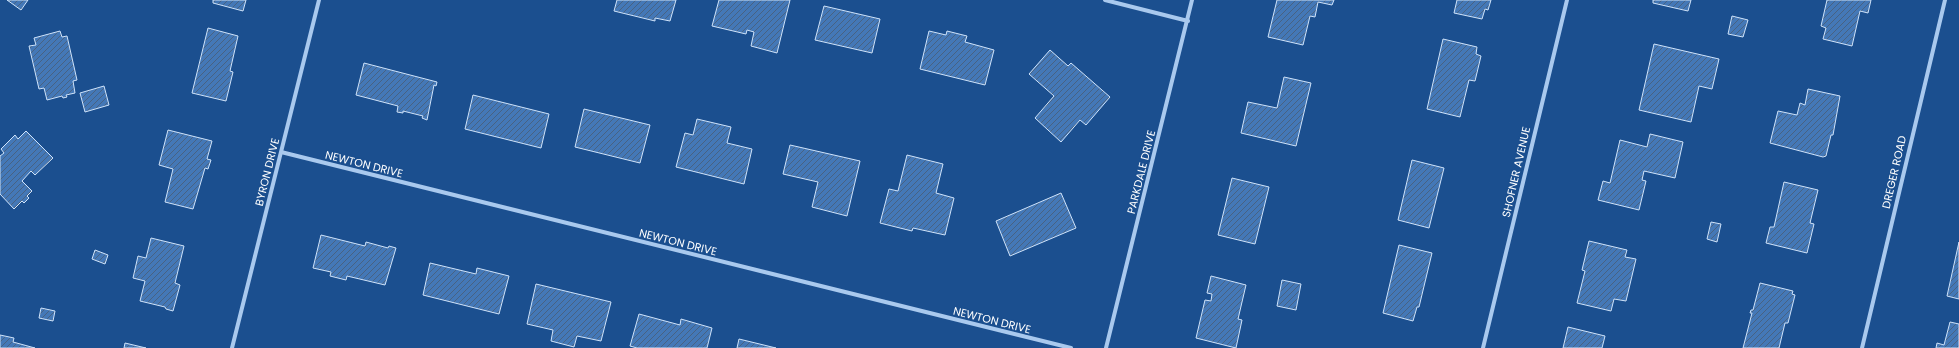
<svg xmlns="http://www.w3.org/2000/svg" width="1959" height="348" viewBox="0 0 1959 348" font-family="Poppins,sans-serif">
<defs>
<pattern id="building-hatch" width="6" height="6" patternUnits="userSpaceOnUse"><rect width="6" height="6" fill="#4478b7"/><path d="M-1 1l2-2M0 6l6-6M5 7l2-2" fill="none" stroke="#486282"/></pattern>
</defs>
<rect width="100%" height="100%" fill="#1b4f8f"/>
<path fill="url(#building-hatch)" stroke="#cfe3fa" d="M7,0H28L21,10Z
M213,0H246L243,11L213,3Z
M617,0H676L670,21L655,18V21L614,11Z
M719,0H790L777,53L751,46L754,32L747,30L746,34L712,26Z
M1277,0H1334L1332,5L1318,2L1315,17L1310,16L1303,45L1268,37Z
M1457,0H1491L1488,10L1485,9L1482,19L1454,13Z
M1653,0H1691L1688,11L1653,3Z
M1827,0H1871L1868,13L1860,11L1852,46L1823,39L1826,28L1821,26Z
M824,6L880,19L872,53L815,40Z
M1732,16L1748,20L1743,37L1728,34Z
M208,28L238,36L230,71L233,72L226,101L192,93Z
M60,31L62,37L67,36L77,80L73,81L75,93L66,95L67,97L63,98L62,96L47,100L44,88L39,89L29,46L36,45L34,38Z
M929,31L946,35L947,31L967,36L965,42L994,50L985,85L920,69Z
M1443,39L1477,47L1476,54L1481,56L1475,81L1469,80L1460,117L1427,109Z
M1654,44L1719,59L1712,89L1699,86L1691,122L1639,110Z
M1050,50L1068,66L1071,63L1110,97L1086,125L1080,120L1061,142L1035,118L1054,96L1029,74Z
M364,63L437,82L436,86L434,85L427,120L422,118L423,116L403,111V113L397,112L398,106L356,95Z
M1284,77L1311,83L1296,146L1241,133L1248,102L1277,108Z
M104,86L109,105L85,112L80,93Z
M1808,89L1840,96L1833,135H1831L1826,156L1823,157L1770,143L1778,111L1797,115L1800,103L1805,105Z
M473,95L549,114L541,148L465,129Z
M584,109L650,125L640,163L575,147Z
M697,119L731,127L727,143L752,149L744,184L676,167L685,133L693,135Z
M168,130L212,141L207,159L211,160L208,169L205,168L193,209L165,202L173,169L159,165Z
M26,131L53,158L35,175L31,171L22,181L32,191L27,196L29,198L24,203L22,201L14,209L0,194V156L4,153L1,149L15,135L18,139Z
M1650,134L1683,142L1675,178L1644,171L1642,180L1646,181L1639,210L1598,200L1603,181L1610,183L1620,140L1647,147Z
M790,145L860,161L847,216L812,207L818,182L783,174Z
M907,155L943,164L936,193L954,198L945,235L913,228L912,231L880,223L889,189L898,191Z
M1412,160L1444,168L1429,228L1398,220Z
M1232,178L1269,187L1255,244L1218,235Z
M1784,182L1818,190L1810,223L1814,224L1807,253L1766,243L1770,227H1774Z
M1061,193L1076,228L1010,256L996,221Z
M1711,222L1721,224L1717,242L1707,239Z
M321,235L365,246L366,242L388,248L389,246L396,248L385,285L347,276L346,280L330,276L331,272L313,268Z
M151,238L184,246L175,283L180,285L173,311L166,309L165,307L140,301L145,281L133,278L138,256L146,258Z
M1589,241L1627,250L1625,257L1636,259L1626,301L1614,299L1611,311L1577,303L1585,271L1582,270Z
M1959,242V299L1947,296Z
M1399,245L1432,253L1419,307H1417L1413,321L1383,313Z
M95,250L108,255L105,264L92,259Z
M430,263L476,274L477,268L509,276L499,314L423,295Z
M1211,276L1246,285L1238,319L1242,320L1236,348L1196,338L1205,300L1211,301L1212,294L1207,293Z
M1282,280L1301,284L1296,310L1277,306Z
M1760,283L1793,291L1792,294L1795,295L1788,323H1785L1779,348H1743L1752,313H1750L1751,310H1753Z
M536,284L611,302L601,341L577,336L574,347L551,341L553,330L527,324Z
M41,308L55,311L53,321L39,318Z
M639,314L680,325L681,319L712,328L707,348H637L630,346Z
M1950,322L1959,324V348H1936L1937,343L1944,345Z
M1568,327L1605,336L1602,348H1563Z
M0,335L14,338L13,342L35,348H0Z
M739,339L776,348H737Z
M125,343L146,348H124Z"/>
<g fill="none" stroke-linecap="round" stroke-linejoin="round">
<path stroke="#a9c9ee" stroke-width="4" d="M1105,0L1188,21
M281,152L1071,348
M232,348L319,0
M1106,348L1192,0
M1483,348L1567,0
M1862,348L1945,0"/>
</g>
<g text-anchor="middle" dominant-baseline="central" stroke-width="3" stroke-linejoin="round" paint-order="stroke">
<g font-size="11" fill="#fff" stroke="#1b4f8f">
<text transform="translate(364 164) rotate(14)">NEWTON DRIVE</text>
<text transform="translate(267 172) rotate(-76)">BYRON DRIVE</text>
<text transform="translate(1141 172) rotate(-76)">PARKDALE DRIVE</text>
<text transform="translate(1516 172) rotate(-77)">SHOFNER AVENUE</text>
<text transform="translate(1894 172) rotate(-77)">DREGER ROAD</text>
<text transform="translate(678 242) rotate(14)">NEWTON DRIVE</text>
<text transform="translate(992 320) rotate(14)">NEWTON DRIVE</text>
</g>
</g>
</svg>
